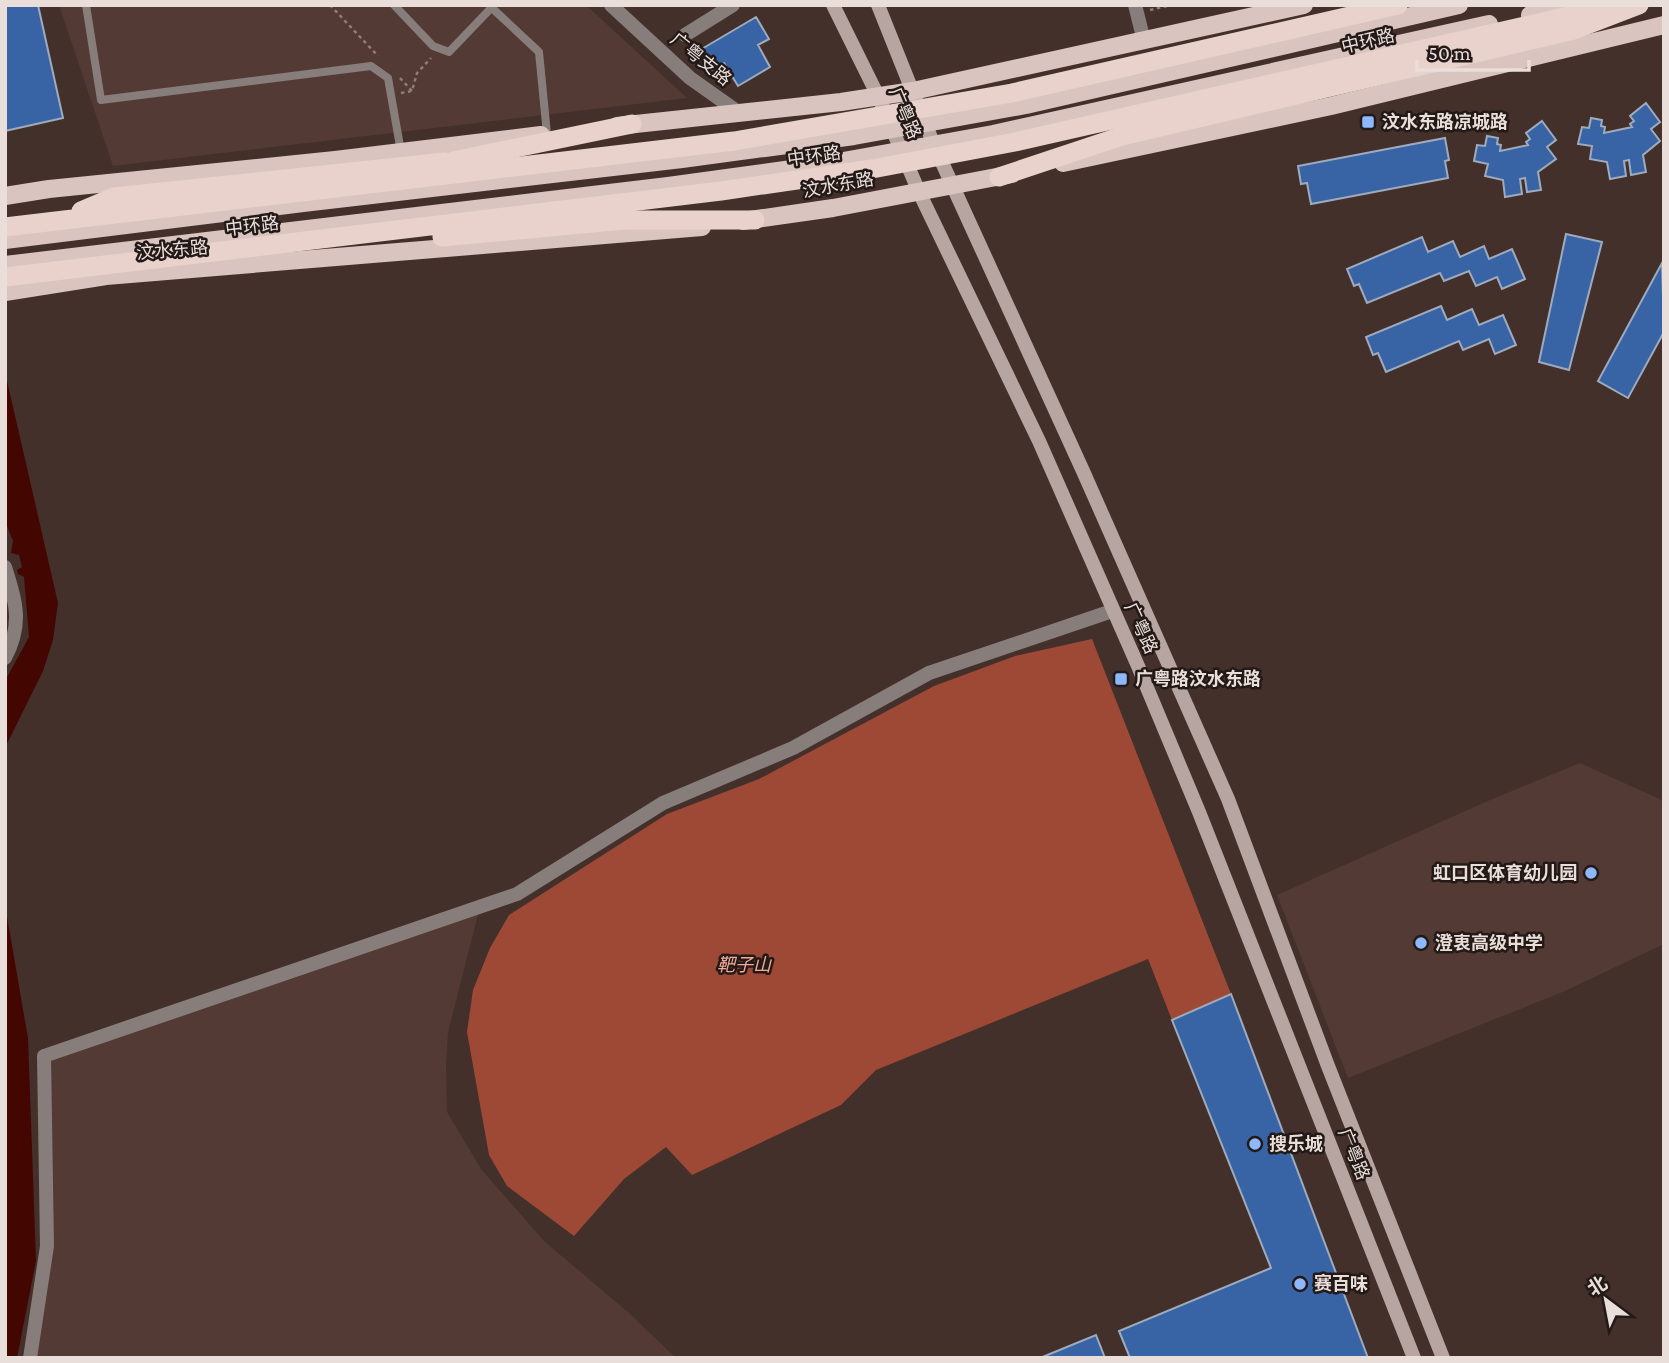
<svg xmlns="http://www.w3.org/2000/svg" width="1669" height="1363" viewBox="0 0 1669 1363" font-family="'Crimson Pro','Noto Sans SC',serif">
<rect width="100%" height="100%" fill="#43302b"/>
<path fill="#533a34" d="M59,5H586L687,98L113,166Z
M1580,763L1664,801V944L1565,991L1348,1078L1277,895L1490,800Z
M480,907L448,1032L446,1064L447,1112L481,1169L544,1241L629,1313L676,1358H30L44,1269V1056Z"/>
<path fill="#9e4935" d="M1092,639L1231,994L1172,1020L1148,959L876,1070L841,1105L692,1175L666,1147L624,1179L574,1236L507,1186L489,1155L467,1032L473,990L490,948L509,915L667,814L759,779L934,686L1015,656Z"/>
<path fill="#440600" d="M5,372L58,603L53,640L43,671L5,748V681L29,637L24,577L18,574L17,570L22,567L19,555L11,553L13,541L5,521Z
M5,905L28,1038L36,1261L17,1358H5Z"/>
<path fill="#3864a6" stroke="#9fabbd" stroke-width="2" d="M5,5H38L63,118L5,131Z
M756,17L769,39L758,45L770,67L738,86L724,63L712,70L700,50Z
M1646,103L1660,122L1651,129L1660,141L1643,155L1646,172L1631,175L1629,160L1624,161L1626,176L1610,179L1607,162L1590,159L1592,146L1578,144L1582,127L1589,128L1591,118L1602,120L1601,126L1605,127L1604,133L1632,127L1630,124L1634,121L1630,116Z
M1542,121L1556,140L1547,147L1556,159L1538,172L1541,190L1527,192L1525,178L1520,179L1522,194L1505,197L1503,180L1485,176L1488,164L1474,161L1477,145L1485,146L1487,136L1498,138L1497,144L1501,145L1500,151L1528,145L1526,142L1530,139L1526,133Z
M1445,138L1449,160L1445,161L1448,178L1311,204L1307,183L1301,184L1298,166Z
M1566,234L1602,242L1569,370L1539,362Z
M1422,237L1428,252L1453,241L1460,257L1484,246L1489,259L1512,249L1525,279L1502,289L1497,277L1476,286L1469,271L1444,281L1440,273L1367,303L1359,284L1354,286L1347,269Z
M1662,263L1664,332L1628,398L1598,381Z
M1441,306L1447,320L1472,309L1479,325L1503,315L1516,345L1495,354L1489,339L1463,350L1459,341L1386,372L1378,353L1373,355L1366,337Z
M1231,994L1368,1358H1130L1119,1331L1271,1268L1172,1020Z
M1096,1335L1105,1358H1040Z"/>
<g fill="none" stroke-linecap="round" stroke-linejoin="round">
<path stroke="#8d7d79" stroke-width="2.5" stroke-dasharray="3.5 3.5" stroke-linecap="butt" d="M330,5L378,56
M1150,10L1171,5
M400,78L412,91
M401,93L412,91L417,73L431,58"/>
<path stroke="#877d7a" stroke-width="8" d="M86,5L101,100L371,66L388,78L401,152
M394,5L433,46L449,52L494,5
M492,8L539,52L547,134"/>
<path stroke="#877d7a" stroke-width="14" d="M611,5L690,78L738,112
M1135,5L1144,41
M685,35L733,5
M5,567C16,602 23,624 5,658
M30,1358L47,1246L44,1056L517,894L663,803L793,748L929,673L1112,611"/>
<path stroke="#b6a5a1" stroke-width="14" d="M833,5L878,96L919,192L1039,441L1138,666L1199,812L1414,1358
M878,5L934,145L1083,471L1228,799L1328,1066L1443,1358"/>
<path stroke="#d9c4bf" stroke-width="18" d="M1530,15L1571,5
M617,126L841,102L913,91L1304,5
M1063,163L1331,106L1664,25
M5,196L49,189L335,160L541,135
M743,221L833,208L1012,174
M5,240L303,203L682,159L854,136L1026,105L1459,5
M5,265L668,186L821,165L993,134L1489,24
M5,292L106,276L702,227"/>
<path stroke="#ead2cc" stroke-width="19" d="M453,161L632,124
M999,177L1122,136
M624,220H755"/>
<path stroke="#ead2cc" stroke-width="19" d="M1122,136L1574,30L1639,5
M81,211L114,197L445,162
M5,227L734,141L1012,93L1398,5
M442,237L624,220
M5,277L721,191L872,169L1015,142L1617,5"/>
</g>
<g fill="#8db9fc" stroke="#231a18" stroke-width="2.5">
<rect x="1361" y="115" width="14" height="14" rx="3.5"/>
<rect x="1114" y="672" width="14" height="14" rx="3.5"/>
<circle cx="1591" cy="873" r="7"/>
<circle cx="1421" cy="943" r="7"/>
<circle cx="1255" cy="1144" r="7"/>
<circle cx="1300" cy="1284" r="7"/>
</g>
<g text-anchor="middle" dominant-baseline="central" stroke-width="5" stroke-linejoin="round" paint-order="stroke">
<g font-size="18" fill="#eadeda" stroke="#231a18">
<text transform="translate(1368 41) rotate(-13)">中环路</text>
<text transform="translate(701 59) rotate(39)">广粤支路</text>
<text transform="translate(905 113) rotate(67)">广粤路</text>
<text transform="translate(814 156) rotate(-8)">中环路</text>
<text transform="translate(838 185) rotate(-10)">汶水东路</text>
<text transform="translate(252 226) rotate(-7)">中环路</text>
<text transform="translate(172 250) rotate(-5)">汶水东路</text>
<text transform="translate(1141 628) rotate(65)">广粤路</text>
<text transform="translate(1354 1154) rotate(68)">广粤路</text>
</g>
<g font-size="18" font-weight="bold" fill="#eadeda" stroke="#231a18" text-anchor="start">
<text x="1382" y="122">汶水东路凉城路</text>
<text x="1135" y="679">广粤路汶水东路</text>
<text x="1577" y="873" text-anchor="end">虹口区体育幼儿园</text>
<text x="1435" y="943">澄衷高级中学</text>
<text x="1269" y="1144">搜乐城</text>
<text x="1314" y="1284">赛百味</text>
</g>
<g font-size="18" font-style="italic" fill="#f1aa98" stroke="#231a18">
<text x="744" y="965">靶子山</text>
</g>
</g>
<rect width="1669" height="1363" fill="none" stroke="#eadeda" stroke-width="14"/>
<g transform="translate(1606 1300) rotate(328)" stroke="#231a18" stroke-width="5" paint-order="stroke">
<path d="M0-5L12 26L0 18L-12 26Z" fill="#eadeda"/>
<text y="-10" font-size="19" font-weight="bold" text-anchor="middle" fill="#eadeda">北</text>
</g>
<path d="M1417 60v10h112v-10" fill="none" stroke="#eadeda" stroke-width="3.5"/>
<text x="1428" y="60" font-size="21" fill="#eadeda" stroke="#231a18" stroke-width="5" paint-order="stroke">50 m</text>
</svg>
